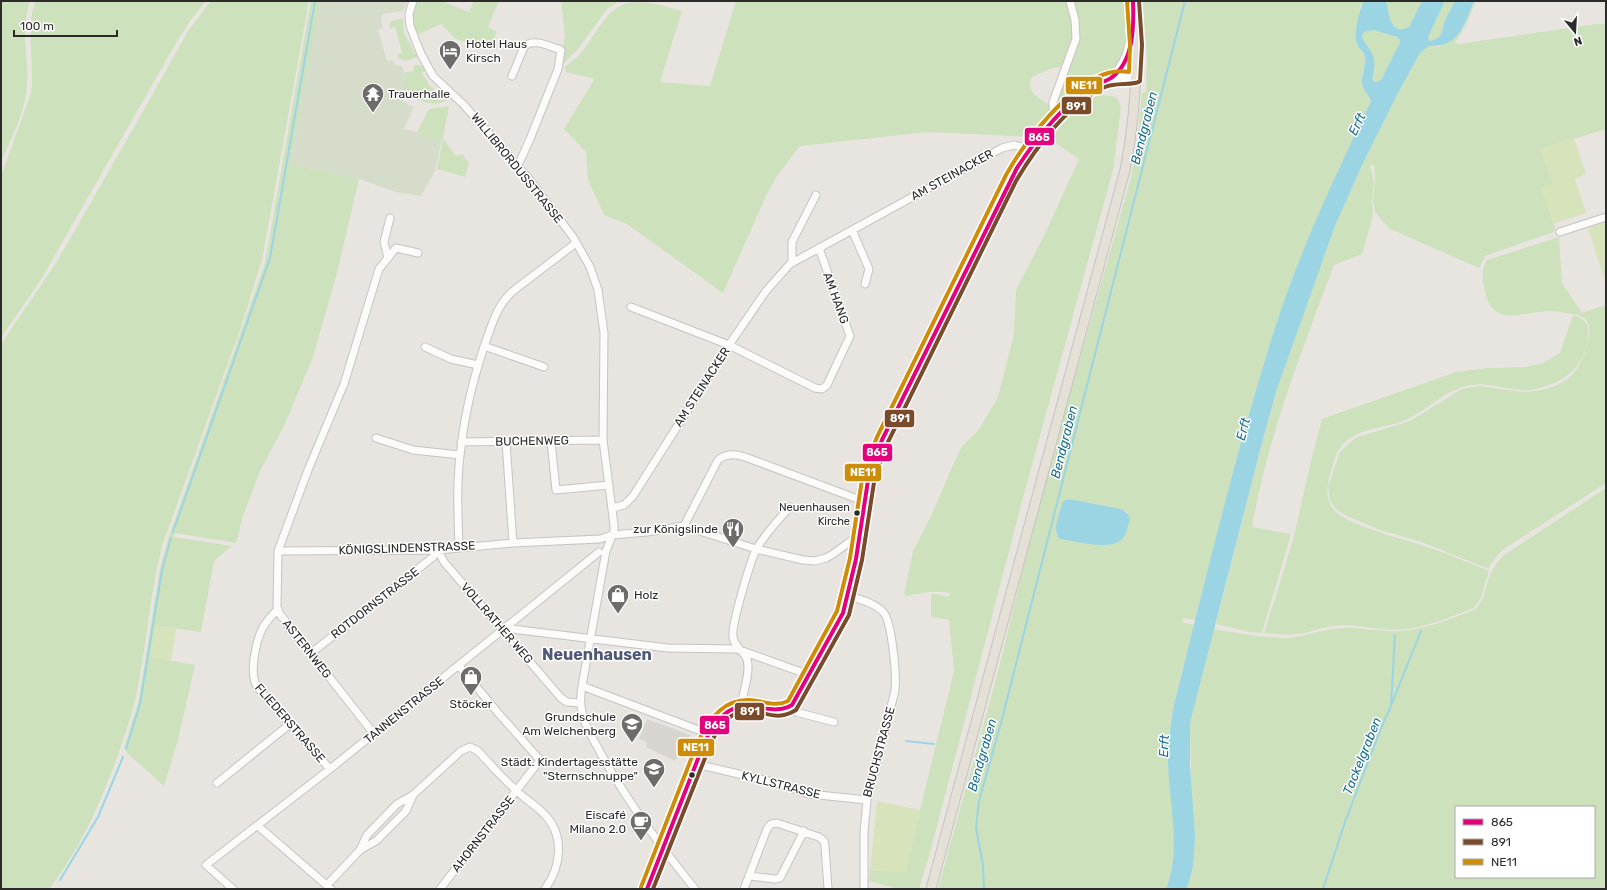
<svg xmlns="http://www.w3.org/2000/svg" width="1607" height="890" viewBox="0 0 1607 890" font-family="Rubik,sans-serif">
<rect width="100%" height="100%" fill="#e8e5e1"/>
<path fill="#cee1bd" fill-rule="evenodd" d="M1,1H30C28,10 25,19 25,28C24,47 29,65 27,84C26,111 11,138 1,163Z
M35,1H206L190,21L176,43L42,278L1,338V176L31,93C35,61 25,34 35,1Z
M211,1H309L262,260L241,327L162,546C151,590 147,636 139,681C134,709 125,736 115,763C98,808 79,851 49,889H1V344L56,263L141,115L188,31Z
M311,1H321L290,164L359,179L336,277L312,360L284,426L260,471L243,516L236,543L175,533L174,537L232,546L214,561L201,632L156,626L151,657L195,665L178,740L164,786L128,754L124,748L139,699L160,568L168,539L265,263Z
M415,1H442L469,12L474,1H499L488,27L497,32L489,49L456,39L441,24L417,35L412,17Z
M561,1H619L607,9L578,49L562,65L560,64L565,36Z
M736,1H1068L1072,20L1073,40L1065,66L1050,69L1032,77C1026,93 1037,97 1050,105L1052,118L1034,137L928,132L800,146L777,176L766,196L723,293L627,224L604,215L588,180L586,152L564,129L594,80L592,78L565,72L566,69L564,68C569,63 576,59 580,54C594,39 606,7 628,3C645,0 666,6 682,11L660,82L710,86Z
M1071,1H1124C1126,23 1129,61 1107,76C1101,80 1092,82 1085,86C1076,91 1069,99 1062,106L1055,103L1075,48Z
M1142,1H1364L1360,7L1356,43C1372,63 1362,61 1362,82C1362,89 1369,94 1371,101C1336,174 1302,247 1277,324C1244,421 1221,521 1195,620L1183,618L1182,622L1194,625C1184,667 1169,709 1168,753C1168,797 1183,846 1166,889H938L999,668L1038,507L1130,181L1137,145L1142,93L1146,92L1147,57ZM1069,499L1121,509L1128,513L1057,536L1056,530L1062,504Z
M1386,1H1422L1409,27C1390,37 1389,13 1386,1Z
M1445,1H1455L1444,22L1442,32L1439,37L1431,41L1429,40L1428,37Z
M1474,1H1476L1465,28L1455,42L1458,44L1596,24H1606V129L1541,149L1553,184L1542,188L1556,231L1485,256L1479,268L1390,229L1375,212L1373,202L1375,180L1374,166L1370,164L1374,182L1372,202L1373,216L1362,254L1334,265C1302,350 1268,436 1252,527L1291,534L1262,633L1249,632L1216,624L1263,439L1277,389L1335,226L1364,161L1396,97L1420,53L1429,46L1439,47L1464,28Z
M400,19H403L404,33L417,57L406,61L399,59L397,55L402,53L395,27L390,29L389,24L392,21Z
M1372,30L1397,37L1400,40V42L1381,80L1375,82L1372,80C1374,73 1376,60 1372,53C1369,47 1364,43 1362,36L1364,32Z
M414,65C420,65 423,64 426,70L422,73L429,85L442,96L446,92L448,99C436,109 419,100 407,95L403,73L414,71Z
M1100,95L1113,96L1118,99L1121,109L1113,170L1024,494L931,849L919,889H899L869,881L870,870L906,872L920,810L954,671L949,620L931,617V594H937L949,597L950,593C935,590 922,593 907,596L904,594L913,551L931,516L958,454L963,445L978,431L998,397L1014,334L1016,290L1044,236L1079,159L1049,139L1068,118L1086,100Z
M449,106L443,138L456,156L462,154L469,163L465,177L437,169L443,139L438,143L417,132L429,109Z
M1559,237L1562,283L1582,313L1606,305V483L1501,551L1490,565L1489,569L1419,541L1380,530L1347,516L1337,510L1330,501L1328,486L1340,452L1355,438L1410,421L1462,389L1478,386L1524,392C1560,390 1581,377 1588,340C1590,333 1590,323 1584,318C1579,314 1572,314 1566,313C1557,311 1548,310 1539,312C1514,315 1493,324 1485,292C1482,280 1481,270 1487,260Z
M1573,315C1583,318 1589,323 1588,334C1587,362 1569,380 1543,387C1535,390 1528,391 1519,390C1504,389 1487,382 1472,385C1446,388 1426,412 1403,421C1382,429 1354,428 1340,448C1336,453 1335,459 1333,465C1328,480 1323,496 1334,510C1346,525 1404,539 1424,546C1446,553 1467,562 1489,571L1481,598L1474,608C1448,618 1423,629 1395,630C1374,630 1354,623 1334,626C1321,627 1310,633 1298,634C1287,635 1275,634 1264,633C1275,598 1287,563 1296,528C1304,491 1312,455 1322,419L1456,372L1488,368L1525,367L1543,363L1560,353Z
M1606,488V889H1187L1193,867L1190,723L1214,629C1238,633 1263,638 1287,638C1305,637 1322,629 1341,628C1360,627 1379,632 1398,631C1425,630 1450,619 1474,610C1486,601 1485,585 1491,573C1494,566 1499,560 1504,555ZM1456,807H1594V877H1456Z"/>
<path fill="#d5dcca" d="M321,1H407L403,11L383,14L381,19L383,28L378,30L387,61L392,60L396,65L403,67L407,95L403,101L407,103V104L414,107L404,129L417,132L438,142L442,138L435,171L421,196L396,192L359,179L290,164Z"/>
<path fill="#d7e4bb" d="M1574,138L1586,174L1575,178L1586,213L1553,224L1542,188L1553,184L1541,149Z
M1606,222V284L1588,228Z
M156,626L176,629L171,661L150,657Z
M877,801L920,810L906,873L870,870Z"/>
<path fill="#d8d5d1" d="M647,719L690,735L688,740L693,742L686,758L677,756L675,761L646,747L647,742L639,739Z"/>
<path fill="#9bd5e3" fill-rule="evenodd" d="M1364,1H1386C1389,13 1390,37 1409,27L1422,1H1445L1428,37L1429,40L1431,41L1439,37L1442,32L1444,22L1455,1H1474C1465,24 1459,48 1429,46L1420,53L1396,97L1364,161L1335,226L1302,319L1277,389L1263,439L1190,723V765L1195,836L1193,867L1187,889H1166C1183,846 1167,797 1168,753C1169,736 1171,720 1174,704C1206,578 1236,449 1276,325C1301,248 1336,174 1371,101C1369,94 1362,90 1362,82C1362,73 1366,65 1365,57C1364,51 1359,49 1357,44C1353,35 1359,9 1364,1ZM1373,30L1397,37L1400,40V42L1381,80L1375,82L1372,80C1374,73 1376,60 1372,53C1369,47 1364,43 1362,36L1364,32Z
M1069,499L1121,509C1129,514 1132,517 1128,526C1127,531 1125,536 1121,540C1108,551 1076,541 1060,539C1051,531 1060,514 1062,503L1065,500Z"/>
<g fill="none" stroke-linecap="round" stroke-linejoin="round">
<path stroke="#9bd5e3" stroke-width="2" d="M173,532L270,258L315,1
M1391,705L1395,635
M906,741L934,744
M126,749L140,704L162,570L171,538
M980,753L988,765
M60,880L98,817L123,757
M984,889L983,865L976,828L979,801L1001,723L1185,1
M1323,889L1345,822L1382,726L1390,708L1421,631"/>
<g stroke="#c4c4c3" stroke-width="9">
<path id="minor" d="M413,1L409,14L410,26L421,54L433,76L464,105L529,179L573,237L590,267L598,290L604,333L603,440L614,525V531L606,551L582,686C580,697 580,706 583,716C586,729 594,740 600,752C627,801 660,846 695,889
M512,76L524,47C532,37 551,47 561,50L558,69L530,139L520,161L517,164
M1110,78C1126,64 1129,47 1132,27
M1057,117L1053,107V102L1076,39L1075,20L1070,1
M852,230L869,269L865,284
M1560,232L1606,217
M388,258L384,242L390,218
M792,263V242L816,195
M631,307L729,345L815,388L822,389L827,385L850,336L819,248
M484,346L544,367
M425,347L451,359L478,365
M376,438L413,450L460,455
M551,441L556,490L609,485
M461,442L603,440
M506,442L513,543
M612,508L624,505L633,496L729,345L766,291L790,264L1002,148L1014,145L1030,149
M684,526L718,460C727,453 735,454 745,457L863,501
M459,548C458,515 456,481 461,448C465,411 474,376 486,341C493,322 497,305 513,291L576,243
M438,550L444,562L561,698L567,702L580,703
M278,551L438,550L513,543L600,539L612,535L647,532L684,526L756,549L803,560L815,561L826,558L833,554L859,535
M848,595C860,600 876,603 884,613C892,624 898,682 894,695L867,800L864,832V889
M277,610C272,615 267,621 263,627C256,641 248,675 258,688L330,769
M503,630L511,629L668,648L737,649L809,675
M310,654L433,557L438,550
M582,686L709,734
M741,705C743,693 752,668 746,657C742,650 734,646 733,637C731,625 751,559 757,548C766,533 778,520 790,507
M787,709L796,712L834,722
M374,734L279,613L277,606L278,551L308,470L344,384L379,269L396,248L418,253
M696,764L773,782L809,794L867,800
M217,783L290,724
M258,826L331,889
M360,850L367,835L397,804L413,795L461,751L470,747L478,751C491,765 503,779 517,791C526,800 537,806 545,815C565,836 561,867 545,889
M750,876L775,879L780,878L804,831
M327,885L360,850L376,841L406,811L413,795
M233,889L206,865L330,769L599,552
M440,889L540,760L499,714L459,666
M647,889C662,851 676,812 692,775C698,760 703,743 711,730C717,722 724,713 733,708C750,698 775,719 792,705L841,617C857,582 857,541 863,503C866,485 871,467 878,450L1015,170C1031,144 1080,85 1111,78C1119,77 1127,78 1135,78
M744,889L767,829L771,824L777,823L819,837L824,841L825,846L828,889"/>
</g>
<g stroke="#c5c3c2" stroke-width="11">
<path id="major" d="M931,889L1125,170C1136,114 1139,57 1133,1"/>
</g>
<use href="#minor" stroke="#fcfbfa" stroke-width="7"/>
<use href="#major" stroke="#e5e0d5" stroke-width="9"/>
<g stroke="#fff" stroke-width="7">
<path id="bus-1" d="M647,889L703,746C713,723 728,701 756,707C769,709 780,712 792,705L843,613L856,559L869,474L882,440L1017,168C1034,142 1053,118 1076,98C1082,92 1089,88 1097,84C1101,82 1107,81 1111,78C1134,62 1134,26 1133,1"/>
</g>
<g stroke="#fff" stroke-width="7">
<path id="bus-2" d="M653,889L709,748C714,735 725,715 741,712C762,707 773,724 796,710L849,615L862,560L875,476L888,442L1016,181C1036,147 1068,104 1105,87C1116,82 1135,86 1140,81L1142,45L1139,1"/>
</g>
<g stroke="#fff" stroke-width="7">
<path id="bus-3" d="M641,887L697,744C709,718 726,695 757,701C768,703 778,706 788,701L837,611L850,558L863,473L877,437L1006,175C1025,141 1069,84 1108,73C1115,71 1122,71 1129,72L1130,45L1127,1"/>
</g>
<use href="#bus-1" stroke="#e5007d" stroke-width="4"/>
<use href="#bus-2" stroke="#7a4b2a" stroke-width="4"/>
<use href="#bus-3" stroke="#ce8d09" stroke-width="4"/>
</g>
<defs>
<g id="hotel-pin" transform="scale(1.15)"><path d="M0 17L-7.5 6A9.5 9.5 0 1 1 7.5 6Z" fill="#6d6c6b" stroke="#fff"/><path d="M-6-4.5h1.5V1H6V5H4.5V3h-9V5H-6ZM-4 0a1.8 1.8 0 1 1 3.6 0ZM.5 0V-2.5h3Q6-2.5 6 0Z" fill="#fff"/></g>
<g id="temple-pin" transform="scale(1.15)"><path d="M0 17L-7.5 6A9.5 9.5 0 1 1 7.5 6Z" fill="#6d6c6b" stroke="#fff"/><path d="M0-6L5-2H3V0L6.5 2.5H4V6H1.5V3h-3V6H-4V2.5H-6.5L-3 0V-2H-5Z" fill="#fff"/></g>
<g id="restaurant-pin" transform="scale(1.15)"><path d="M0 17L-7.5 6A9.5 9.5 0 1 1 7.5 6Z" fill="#6d6c6b" stroke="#fff"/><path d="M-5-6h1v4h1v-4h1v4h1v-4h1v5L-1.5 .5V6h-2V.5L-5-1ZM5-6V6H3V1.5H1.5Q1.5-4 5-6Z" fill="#fff"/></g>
<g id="shop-pin" transform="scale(1.15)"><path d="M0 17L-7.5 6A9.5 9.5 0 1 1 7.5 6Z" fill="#6d6c6b" stroke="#fff"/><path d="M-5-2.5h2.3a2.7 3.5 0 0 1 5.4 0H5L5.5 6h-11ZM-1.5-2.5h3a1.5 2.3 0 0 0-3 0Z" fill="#fff"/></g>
<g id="school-pin" transform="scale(1.15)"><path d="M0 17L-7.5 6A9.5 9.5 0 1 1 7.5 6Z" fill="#6d6c6b" stroke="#fff"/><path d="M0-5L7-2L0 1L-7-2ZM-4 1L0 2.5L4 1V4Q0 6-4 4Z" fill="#fff"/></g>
<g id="cafe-pin" transform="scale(1.15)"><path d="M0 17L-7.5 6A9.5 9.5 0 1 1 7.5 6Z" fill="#6d6c6b" stroke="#fff"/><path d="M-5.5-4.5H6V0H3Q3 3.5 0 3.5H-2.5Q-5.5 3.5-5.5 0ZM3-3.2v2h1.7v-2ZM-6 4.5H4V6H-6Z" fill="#fff"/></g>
</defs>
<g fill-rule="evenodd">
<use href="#hotel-pin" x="450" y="51"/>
<use href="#temple-pin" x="373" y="94"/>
<use href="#restaurant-pin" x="733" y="529"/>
<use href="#shop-pin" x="618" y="595"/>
<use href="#shop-pin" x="471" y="677"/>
<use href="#school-pin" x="632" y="724"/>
<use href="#school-pin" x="654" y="769"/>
<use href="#cafe-pin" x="641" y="822"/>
</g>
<g fill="#2b2b2b" stroke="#fff" stroke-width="1.5">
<circle cx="857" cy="513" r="3.5"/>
<circle cx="692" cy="775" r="3.5"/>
</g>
<g text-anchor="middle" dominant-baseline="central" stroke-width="3" stroke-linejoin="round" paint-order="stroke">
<g font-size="11" fill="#2b2b2b" stroke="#fff" text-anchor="end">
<text x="850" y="507">Neuenhausen<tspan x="850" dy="14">Kirche</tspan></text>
</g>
<g font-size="12" fill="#2b2b2b" stroke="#fff" text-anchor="end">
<text x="466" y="44" text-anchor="start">Hotel Haus<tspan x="466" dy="14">Kirsch</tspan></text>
<text x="388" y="94" text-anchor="start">Trauerhalle</text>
<text x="718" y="529">zur Königslinde</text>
<text x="634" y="595" text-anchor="start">Holz</text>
<text x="471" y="704" text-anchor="middle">Stöcker</text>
<text x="616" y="717">Grundschule<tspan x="616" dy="14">Am Welchenberg</tspan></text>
<text x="638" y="762">Städt. Kindertagesstätte<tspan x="638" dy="14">"Sternschnuppe"</tspan></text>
<text x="626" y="815">Eiscafé<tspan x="626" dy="14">Milano 2.0</tspan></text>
</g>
<g font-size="12" fill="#2b2b2b" stroke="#fff">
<text transform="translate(517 168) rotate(51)">WILLIBRORDUSSTRASSE</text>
<text transform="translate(952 175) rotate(-29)">AM STEINACKER</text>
<text transform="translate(836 298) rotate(70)">AM HANG</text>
<text transform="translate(702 387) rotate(-57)">AM STEINACKER</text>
<text transform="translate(532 441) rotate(-1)">BUCHENWEG</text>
<text transform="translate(407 548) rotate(-2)">KÖNIGSLINDENSTRASSE</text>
<text transform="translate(375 603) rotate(-38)">ROTDORNSTRASSE</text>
<text transform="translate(497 623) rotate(49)">VOLLRATHER WEG</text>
<text transform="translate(307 649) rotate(52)">ASTERNWEG</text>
<text transform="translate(404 710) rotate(-39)">TANNENSTRASSE</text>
<text transform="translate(290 723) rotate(49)">FLIEDERSTRASSE</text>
<text transform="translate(879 752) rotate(-75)">BRUCHSTRASSE</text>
<text transform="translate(781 785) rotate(14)">KYLLSTRASSE</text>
<text transform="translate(483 834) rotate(-52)">AHORNSTRASSE</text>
</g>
<g font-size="13" font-style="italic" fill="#196e90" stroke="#fff">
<text transform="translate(1357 124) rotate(-64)">Erft</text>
<text transform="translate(1144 128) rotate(-76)">Bendgraben</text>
<text transform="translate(1243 429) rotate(-75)">Erft</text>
<text transform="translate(1064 442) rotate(-76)">Bendgraben</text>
<text transform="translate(1164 746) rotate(-88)">Erft</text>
<text transform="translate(982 755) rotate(-74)">Bendgraben</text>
<text transform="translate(1362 756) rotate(-68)">Tackelgraben</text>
</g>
<g font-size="16" font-weight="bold" fill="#4f5877" stroke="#fff">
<text x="597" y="654">Neuenhausen</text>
</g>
</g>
<g stroke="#fff" stroke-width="1.5">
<rect x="1065" y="76" width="38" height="19" rx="4" fill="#ce8d09"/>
<rect x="1061" y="96" width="31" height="19" rx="4" fill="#7a4b2a"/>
<rect x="1024" y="127" width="31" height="19" rx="4" fill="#e5007d"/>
<rect x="884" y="409" width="31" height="19" rx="4" fill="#7a4b2a"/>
<rect x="862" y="443" width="31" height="19" rx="4" fill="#e5007d"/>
<rect x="844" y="463" width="38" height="19" rx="4" fill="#ce8d09"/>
<rect x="734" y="702" width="31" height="19" rx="4" fill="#7a4b2a"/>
<rect x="699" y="715" width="31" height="20" rx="4" fill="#e5007d"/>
<rect x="677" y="738" width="38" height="19" rx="4" fill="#ce8d09"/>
</g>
<g font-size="11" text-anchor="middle" font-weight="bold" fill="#fff">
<text x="1084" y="89">NE11</text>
<text x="1076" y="110">891</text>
<text x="1039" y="141">865</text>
<text x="900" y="422">891</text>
<text x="877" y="456">865</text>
<text x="863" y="476">NE11</text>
<text x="750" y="715">891</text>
<text x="715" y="729">865</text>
<text x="696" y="751">NE11</text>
</g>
<rect width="1607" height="890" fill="none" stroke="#2b2b2b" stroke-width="4"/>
<rect x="1455" y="806" width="140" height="72" fill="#ffffff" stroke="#aaaaaa"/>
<rect x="1463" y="819" width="20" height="6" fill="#e5007d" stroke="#aaaaaa"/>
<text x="1491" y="826" font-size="12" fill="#2b2b2b">865</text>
<rect x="1463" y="839" width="20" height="6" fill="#7a4b2a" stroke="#aaaaaa"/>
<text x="1491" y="846" font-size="12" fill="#2b2b2b">891</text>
<rect x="1463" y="859" width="20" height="6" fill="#ce8d09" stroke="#aaaaaa"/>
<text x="1491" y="866" font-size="12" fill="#2b2b2b">NE11</text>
<g transform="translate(1575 32) rotate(162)" stroke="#ffffff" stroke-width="3" paint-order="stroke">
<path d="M0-3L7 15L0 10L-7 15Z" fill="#2b2b2b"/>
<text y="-6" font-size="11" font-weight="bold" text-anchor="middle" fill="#2b2b2b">N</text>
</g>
<path d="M14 30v6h103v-6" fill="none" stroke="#2b2b2b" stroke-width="2"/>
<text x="20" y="30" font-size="12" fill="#2b2b2b" stroke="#ffffff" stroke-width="3" paint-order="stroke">100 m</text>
</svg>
